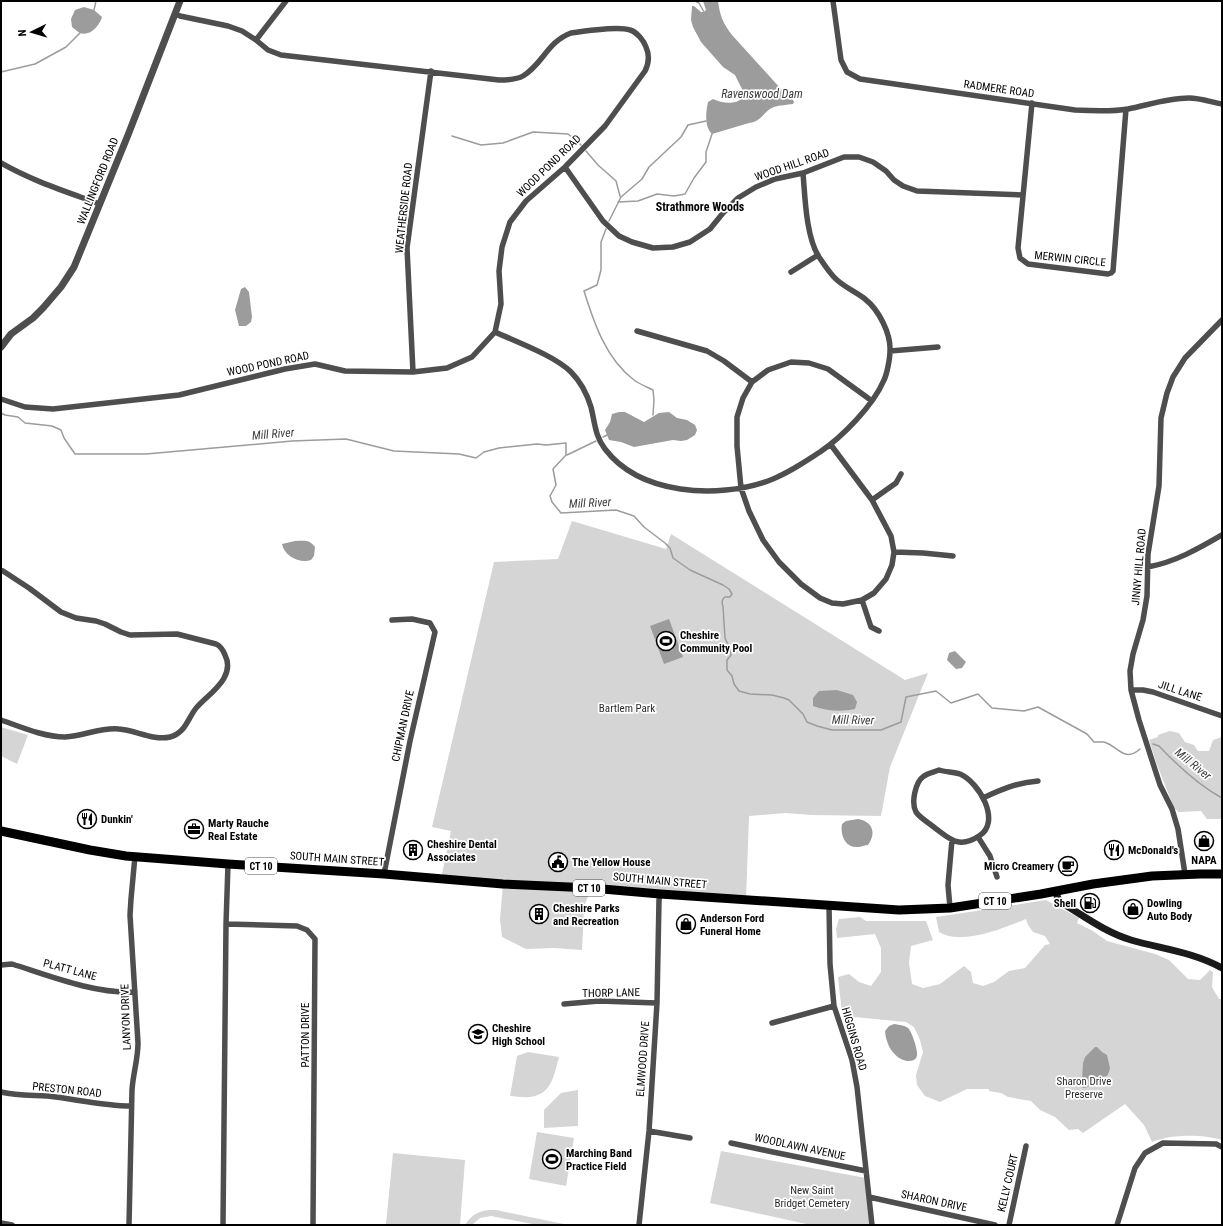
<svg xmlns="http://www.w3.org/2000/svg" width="1223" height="1226" viewBox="0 0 1223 1226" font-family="'Roboto Condensed',sans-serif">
<rect width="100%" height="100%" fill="#fff"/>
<path fill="#d5d5d5" d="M572,521L666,549L671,534L905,680L928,673L890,767L881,816L812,815L785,813L749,816L746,900L591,888L584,907L582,950L554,948L526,949L502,937L500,919L503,884L441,879L451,831L432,827L494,562L558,559Z
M1,727L28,735L17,764L1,756Z
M1170,731L1179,733L1185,742L1194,745L1198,751H1209L1213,740L1222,737V819H1207L1201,811L1179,812L1174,808L1156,762L1149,740L1158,737V735Z
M1046,900L1079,918L1077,923L1093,931L1107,941L1155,954L1169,960L1188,979L1200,980L1210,970L1213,972L1212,987L1219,999H1222V1140C1202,1134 1171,1134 1152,1142L1144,1125L1125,1104L1083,1133L1078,1129L1069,1130L1055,1117L1040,1110L1031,1101L1008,1097L1001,1093L989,1091V1089H967L940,1102L925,1096L917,1085L916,1075L923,1052L920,1040L914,1027L906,1022L854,1017L842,1014L838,977L849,974L859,982L871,986L881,972V948L875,934L837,938L836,929L839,919L860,917L866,921H926L933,940L911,946L909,963L912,984L923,988L940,984L964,966L971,972L973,983L983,986L994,982L1009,971L1025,968L1045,945L1050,944L1045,936L1033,932L1028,925L1026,919C1003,928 961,946 939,932L936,917L963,913Z
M528,1052L559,1057C554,1075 552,1095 529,1097C523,1098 516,1096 510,1096L517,1056Z
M578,1090V1126L544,1128V1110L561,1093Z
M537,1132L574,1138L566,1186L529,1179Z
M721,1151L866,1178L873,1225H811L710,1203Z
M393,1153L465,1160L460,1225H399L386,1224Z
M491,1210H496L569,1225H538L491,1216L480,1218L472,1225H465C471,1215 480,1210 491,1210Z"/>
<path fill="#9c9c9c" d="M703,1H718C720,16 723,23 732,35L781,89L793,100L794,102L793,104C787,105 780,105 774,107C762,112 763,121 749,123L712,134C704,127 706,111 708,102L713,99C723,104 741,106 744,93L735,75L723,67L701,42L693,27L691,20L692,6H694L701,12H704L706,10Z
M84,7L94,10L102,17C100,25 90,37 80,33C78,32 75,29 72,27L71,19L75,10Z
M245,287L249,292L252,317L251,322L246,326H239L235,310L241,289Z
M619,412H625L644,422L659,413L669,412L677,418L687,420L695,425L697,430L695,435L687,440L681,441L673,440L634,447L621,442L609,440L605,430L610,422L612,414Z
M295,541C304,541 309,539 315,547L314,556L311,560C300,564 284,556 282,544Z
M669,619L683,657L664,664L650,626Z
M955,651L966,662L962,668L956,669L947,660L949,653Z
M837,690L853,695L857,702L855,709C841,712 826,711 813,706V698L819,691Z
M858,819C872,821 877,833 868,845C865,845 861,847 858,847C845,848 840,835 842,824L846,821Z
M894,1024C899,1025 906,1025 909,1029C912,1033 920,1054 916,1058C914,1061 910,1061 907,1061C893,1058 886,1044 885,1031L889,1026Z
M1095,1047H1097L1102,1052L1107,1055L1110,1068L1109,1072L1107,1076C1097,1077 1092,1088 1083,1088L1078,1079L1082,1080L1083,1063L1085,1057Z"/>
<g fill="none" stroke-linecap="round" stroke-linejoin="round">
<path stroke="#9c9c9c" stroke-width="1.5" d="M695,1L699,3L704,12
M94,10L96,1
M1,72L35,64L66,47L80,33
M452,136L481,145L503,143L533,132L568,134L577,141L581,145
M586,151L598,165L616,181L620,196
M618,202L638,201L657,194L674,196L685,194L694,178L706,162V152L712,134
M609,221L621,197L642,179L649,167L681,137L688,125L706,121
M606,229L601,242V270L597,285L584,291C594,323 606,359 634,380C639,384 647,387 653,390L654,400L653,415
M1,413L5,415L18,417L25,423L52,426L61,430L64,438L75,454H146L292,441L346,439L394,451L459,454L476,458L484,452L499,448L537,444L546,445L566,443V455L553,469L556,485L550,496L552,502L561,513L616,510L634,516L644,527L665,543L670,548L673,558L690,570L723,585L729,589L732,594L730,597H725C721,600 722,603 723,607L725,638L730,649L731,655L727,660V670L732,676L734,684L739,691L750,694L772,695L784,698L789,700L803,714L807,722L817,726L832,730H881L901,722L906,697L936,691L951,703L978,694L992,708L1024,711L1038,707L1087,734L1094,742C1097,742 1101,742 1104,742C1118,746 1124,763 1140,749
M603,437L607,435
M567,455L596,441
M1153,744L1159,746C1178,766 1198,785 1222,798"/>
<path stroke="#4e4e4e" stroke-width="5.5" d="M833,1L841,60L847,72L860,79L1075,110C1093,111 1111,112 1128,109C1148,105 1168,98 1189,98C1200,98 1211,102 1222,104
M256,40L286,1
M1032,103L1018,248L1020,258L1028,264L1108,274L1111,273L1113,271L1126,109
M1,163C32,181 67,192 100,204
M565,167L603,221L619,236L632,242L653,248L673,247L690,242L710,229L723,213L738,198L756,187L775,179L803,173L844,157H859L873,162L886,171L894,180L903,186L917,191L1023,195
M791,272L818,255
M637,331L707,351L724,361L752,382
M495,332C517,342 555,356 571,372C581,382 587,394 591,407C595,423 595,436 605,449C640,495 717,499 768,481C787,474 803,463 820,452C842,437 873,406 884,380C887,374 890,358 890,351C891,334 879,310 865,299C856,292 846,288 837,280C830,274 824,264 819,257C806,237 805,197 803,173
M890,351L938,347
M413,372L407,248L431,71
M1,399L25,407L53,409L179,395L285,369L315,364L345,371L413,372L447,368L472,357L495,332L501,304L499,271L502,247L510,222L526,201L565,167L605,126L645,71C649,63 650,56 646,47C644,41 637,32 630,30C619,26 584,31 571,33C547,42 543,64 523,76C516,80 507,80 499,80L281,55L268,50L256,40L242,31L228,26L180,16L175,14
M831,445L872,500L891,536L894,552L892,565L886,579L874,593L862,600L843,604L832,603L820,598L801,584L779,562L763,540L749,511L741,488L737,446V417L743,398L752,382L768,370L791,362L809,363L828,369L872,401
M872,500L896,483L901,474
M894,552L923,553L953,556
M1148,567C1175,562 1198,549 1222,535
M862,600L871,627L879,631
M1131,690H1143L1153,692L1222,716
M1,720C21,727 44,737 65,737C84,736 101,727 119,729C135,730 154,741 170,737C186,733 188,717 197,707C210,693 236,677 225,655C223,650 221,646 216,644L177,634L130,635L121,632L105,624L96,621L76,618L61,612L29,588L3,571
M939,770C945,772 954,772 960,774C979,782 1002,822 979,836C973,840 966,843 959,842C950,841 942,833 935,828C930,824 919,817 916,812C911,803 915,782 924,776C928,773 934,772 939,770Z
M983,798C1002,789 1016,783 1038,781
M978,837L990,856L997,877
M384,874L410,741L435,632L430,623L412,619L392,620
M1185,874L1178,829L1172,809L1160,785L1139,720L1131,690L1130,671L1133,654L1143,620L1147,596L1148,554L1159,486L1161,418L1167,393L1173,377L1185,358L1222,320
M829,905L830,964L834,1006L852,1060L857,1087L872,1225
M950,908L948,885L952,840
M226,924L228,864
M1,965L12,964C50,976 95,994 135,992
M564,1004L599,1001L657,1003
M772,1023L834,1006
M1,1092C17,1096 32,1095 48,1096C75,1099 103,1106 131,1106
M649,1131L690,1138
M731,1143L773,1152L866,1171
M869,1197L995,1225
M1,1223L12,1225
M129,1225L132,1090C133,1074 138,1059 138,1043L130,915L131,899L135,856
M223,1225L226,924L297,926L307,930L315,939L313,1225
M639,1225L649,1131L657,1003L659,900L660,894
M1009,1225L1026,1146
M1117,1225L1135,1168L1145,1153L1163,1143L1216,1144L1222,1147"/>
<path stroke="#4e4e4e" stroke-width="7" d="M1,347L11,334L33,318L43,308L61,287L74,267L128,135L180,1"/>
<path stroke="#1b1b1b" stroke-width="7" d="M1057,891V896L1060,902C1083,915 1104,932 1131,940C1162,949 1193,952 1222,968"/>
<path stroke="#000" stroke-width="9" d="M1,831L90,850L126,856L228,864L384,874L503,884L591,888L660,894L899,910L950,908L1041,894L1093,884L1152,876L1200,874H1222"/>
</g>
<defs>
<g id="stadium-ring" transform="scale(1)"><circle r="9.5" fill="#fff" stroke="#000" stroke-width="1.5"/><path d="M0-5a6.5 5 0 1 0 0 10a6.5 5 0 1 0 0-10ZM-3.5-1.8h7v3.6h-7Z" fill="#000"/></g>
<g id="restaurant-ring" transform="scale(1)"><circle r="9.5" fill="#fff" stroke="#000" stroke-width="1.5"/><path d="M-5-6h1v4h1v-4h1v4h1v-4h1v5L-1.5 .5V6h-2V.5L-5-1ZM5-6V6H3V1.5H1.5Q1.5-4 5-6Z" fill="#000"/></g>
<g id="office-ring" transform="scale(1)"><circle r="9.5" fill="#fff" stroke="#000" stroke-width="1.5"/><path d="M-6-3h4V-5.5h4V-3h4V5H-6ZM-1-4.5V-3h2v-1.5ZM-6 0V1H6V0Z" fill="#000"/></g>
<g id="shop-ring" transform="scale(1)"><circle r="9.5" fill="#fff" stroke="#000" stroke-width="1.5"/><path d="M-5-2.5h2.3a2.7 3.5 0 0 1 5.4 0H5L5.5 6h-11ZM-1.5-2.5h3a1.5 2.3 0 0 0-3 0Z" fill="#000"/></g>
<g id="building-ring" transform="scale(1)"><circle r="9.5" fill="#fff" stroke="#000" stroke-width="1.5"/><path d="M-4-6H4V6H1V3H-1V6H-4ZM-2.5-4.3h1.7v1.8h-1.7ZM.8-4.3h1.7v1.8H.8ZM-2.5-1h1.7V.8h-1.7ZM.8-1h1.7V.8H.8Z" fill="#000"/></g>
<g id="civic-ring" transform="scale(1)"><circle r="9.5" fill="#fff" stroke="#000" stroke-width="1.5"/><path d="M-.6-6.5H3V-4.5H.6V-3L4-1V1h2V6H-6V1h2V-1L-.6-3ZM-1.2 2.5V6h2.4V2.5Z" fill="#000"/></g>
<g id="cafe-ring" transform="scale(1)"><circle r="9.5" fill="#fff" stroke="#000" stroke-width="1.5"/><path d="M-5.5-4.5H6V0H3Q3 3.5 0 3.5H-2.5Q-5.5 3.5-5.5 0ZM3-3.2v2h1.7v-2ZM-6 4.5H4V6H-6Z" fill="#000"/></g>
<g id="fuel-ring" transform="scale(1)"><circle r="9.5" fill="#fff" stroke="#000" stroke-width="1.5"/><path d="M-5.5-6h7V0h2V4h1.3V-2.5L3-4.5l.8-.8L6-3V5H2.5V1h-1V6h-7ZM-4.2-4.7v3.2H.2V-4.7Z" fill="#000"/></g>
<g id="school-ring" transform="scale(1)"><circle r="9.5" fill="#fff" stroke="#000" stroke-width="1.5"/><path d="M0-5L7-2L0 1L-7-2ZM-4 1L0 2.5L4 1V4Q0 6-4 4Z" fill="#000"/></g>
</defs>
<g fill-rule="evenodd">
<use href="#stadium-ring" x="666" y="641"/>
<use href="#restaurant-ring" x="87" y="819"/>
<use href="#office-ring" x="194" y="829"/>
<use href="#shop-ring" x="1204" y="841"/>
<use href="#building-ring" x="413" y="850"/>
<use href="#restaurant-ring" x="1114" y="850"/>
<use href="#civic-ring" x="558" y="862"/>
<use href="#cafe-ring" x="1068" y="866"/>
<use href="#fuel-ring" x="1090" y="903"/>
<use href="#shop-ring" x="1133" y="909"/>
<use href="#building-ring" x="539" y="914"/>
<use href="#shop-ring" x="686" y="924"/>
<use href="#school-ring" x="478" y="1034"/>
<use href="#stadium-ring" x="552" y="1159"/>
</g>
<g text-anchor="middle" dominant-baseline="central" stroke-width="3.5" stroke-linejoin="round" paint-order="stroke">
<g fill="#fff" stroke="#4c4c4c" stroke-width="1">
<rect x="245" y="858" width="32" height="16" rx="3"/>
<rect x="573" y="880" width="32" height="16" rx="3"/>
<rect x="979" y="893" width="32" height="16" rx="3"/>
</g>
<g font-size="10" font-weight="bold" fill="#000">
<text x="261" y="866">CT 10</text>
<text x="589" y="888">CT 10</text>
<text x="995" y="901">CT 10</text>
</g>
<g font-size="11" fill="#000" stroke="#fff">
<text transform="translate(999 89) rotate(8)">RADMERE ROAD</text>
<text transform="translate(792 165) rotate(-19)">WOOD HILL ROAD</text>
<text transform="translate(549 166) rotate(-44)">WOOD POND ROAD</text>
<text transform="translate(98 181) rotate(-68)">WALLINGFORD ROAD</text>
<text transform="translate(404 208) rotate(-84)">WEATHERSIDE ROAD</text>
<text transform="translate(1070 259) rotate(6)">MERWIN CIRCLE</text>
<text transform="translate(268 364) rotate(-12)">WOOD POND ROAD</text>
<text transform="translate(1139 567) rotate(-85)">JINNY HILL ROAD</text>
<text transform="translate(1180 691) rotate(18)">JILL LANE</text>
<text transform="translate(403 726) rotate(-78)">CHIPMAN DRIVE</text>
<text transform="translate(337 859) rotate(4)">SOUTH MAIN STREET</text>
<text transform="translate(660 881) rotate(5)">SOUTH MAIN STREET</text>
<text transform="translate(70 970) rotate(15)">PLATT LANE</text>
<text transform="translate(611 993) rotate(-1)">THORP LANE</text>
<text transform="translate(126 1017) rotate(-92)">LANYON DRIVE</text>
<text transform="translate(305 1035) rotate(-90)">PATTON DRIVE</text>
<text transform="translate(854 1039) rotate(74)">HIGGINS ROAD</text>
<text transform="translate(643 1059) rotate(-86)">ELMWOOD DRIVE</text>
<text transform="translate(67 1090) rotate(6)">PRESTON ROAD</text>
<text transform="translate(800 1147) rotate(12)">WOODLAWN AVENUE</text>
<text transform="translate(1008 1183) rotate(-77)">KELLY COURT</text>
<text transform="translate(934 1201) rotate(12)">SHARON DRIVE</text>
</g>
<g font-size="11" font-weight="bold" fill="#000" stroke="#fff" text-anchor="start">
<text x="680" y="635">Cheshire<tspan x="680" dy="13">Community Pool</tspan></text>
<text x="101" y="819">Dunkin'</text>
<text x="208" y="823">Marty Rauche<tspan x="208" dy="13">Real Estate</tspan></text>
<text x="427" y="844">Cheshire Dental<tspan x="427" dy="13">Associates</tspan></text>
<text x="1128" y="850">McDonald's</text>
<text x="1204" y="860" text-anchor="middle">NAPA</text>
<text x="572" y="862">The Yellow House</text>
<text x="1054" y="866" text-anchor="end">Micro Creamery</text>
<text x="1076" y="903" text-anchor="end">Shell</text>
<text x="1147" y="903">Dowling<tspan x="1147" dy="13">Auto Body</tspan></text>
<text x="553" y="908">Cheshire Parks<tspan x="553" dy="13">and Recreation</tspan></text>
<text x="700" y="918">Anderson Ford<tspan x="700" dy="13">Funeral Home</tspan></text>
<text x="492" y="1028">Cheshire<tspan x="492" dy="13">High School</tspan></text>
<text x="566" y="1153">Marching Band<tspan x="566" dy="13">Practice Field</tspan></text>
</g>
<g font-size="11" fill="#2c2c2c" stroke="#fff">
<text x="627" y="708">Bartlem Park</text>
<text x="1084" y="1081">Sharon Drive<tspan x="1084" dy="13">Preserve</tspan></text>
<text x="812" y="1190">New Saint<tspan x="812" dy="13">Bridget Cemetery</tspan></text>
</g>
<g font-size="12" font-style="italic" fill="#3d3d3d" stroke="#fff">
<text x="762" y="94">Ravenswood Dam</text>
<text transform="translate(273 434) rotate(-5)">Mill River</text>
<text transform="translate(590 503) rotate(-3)">Mill River</text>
<text transform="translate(853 720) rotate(1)">Mill River</text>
<text transform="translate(1193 764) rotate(39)">Mill River</text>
</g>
<g font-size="12" font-weight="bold" fill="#000" stroke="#fff">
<text x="700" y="207">Strathmore Woods</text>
</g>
</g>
<rect width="1223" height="1226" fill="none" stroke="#000000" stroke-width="4"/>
<g transform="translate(32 32) rotate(265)" stroke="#ffffff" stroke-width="3" paint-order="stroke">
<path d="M0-3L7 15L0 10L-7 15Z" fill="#000000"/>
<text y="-6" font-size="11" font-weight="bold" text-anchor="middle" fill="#000000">N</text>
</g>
</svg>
